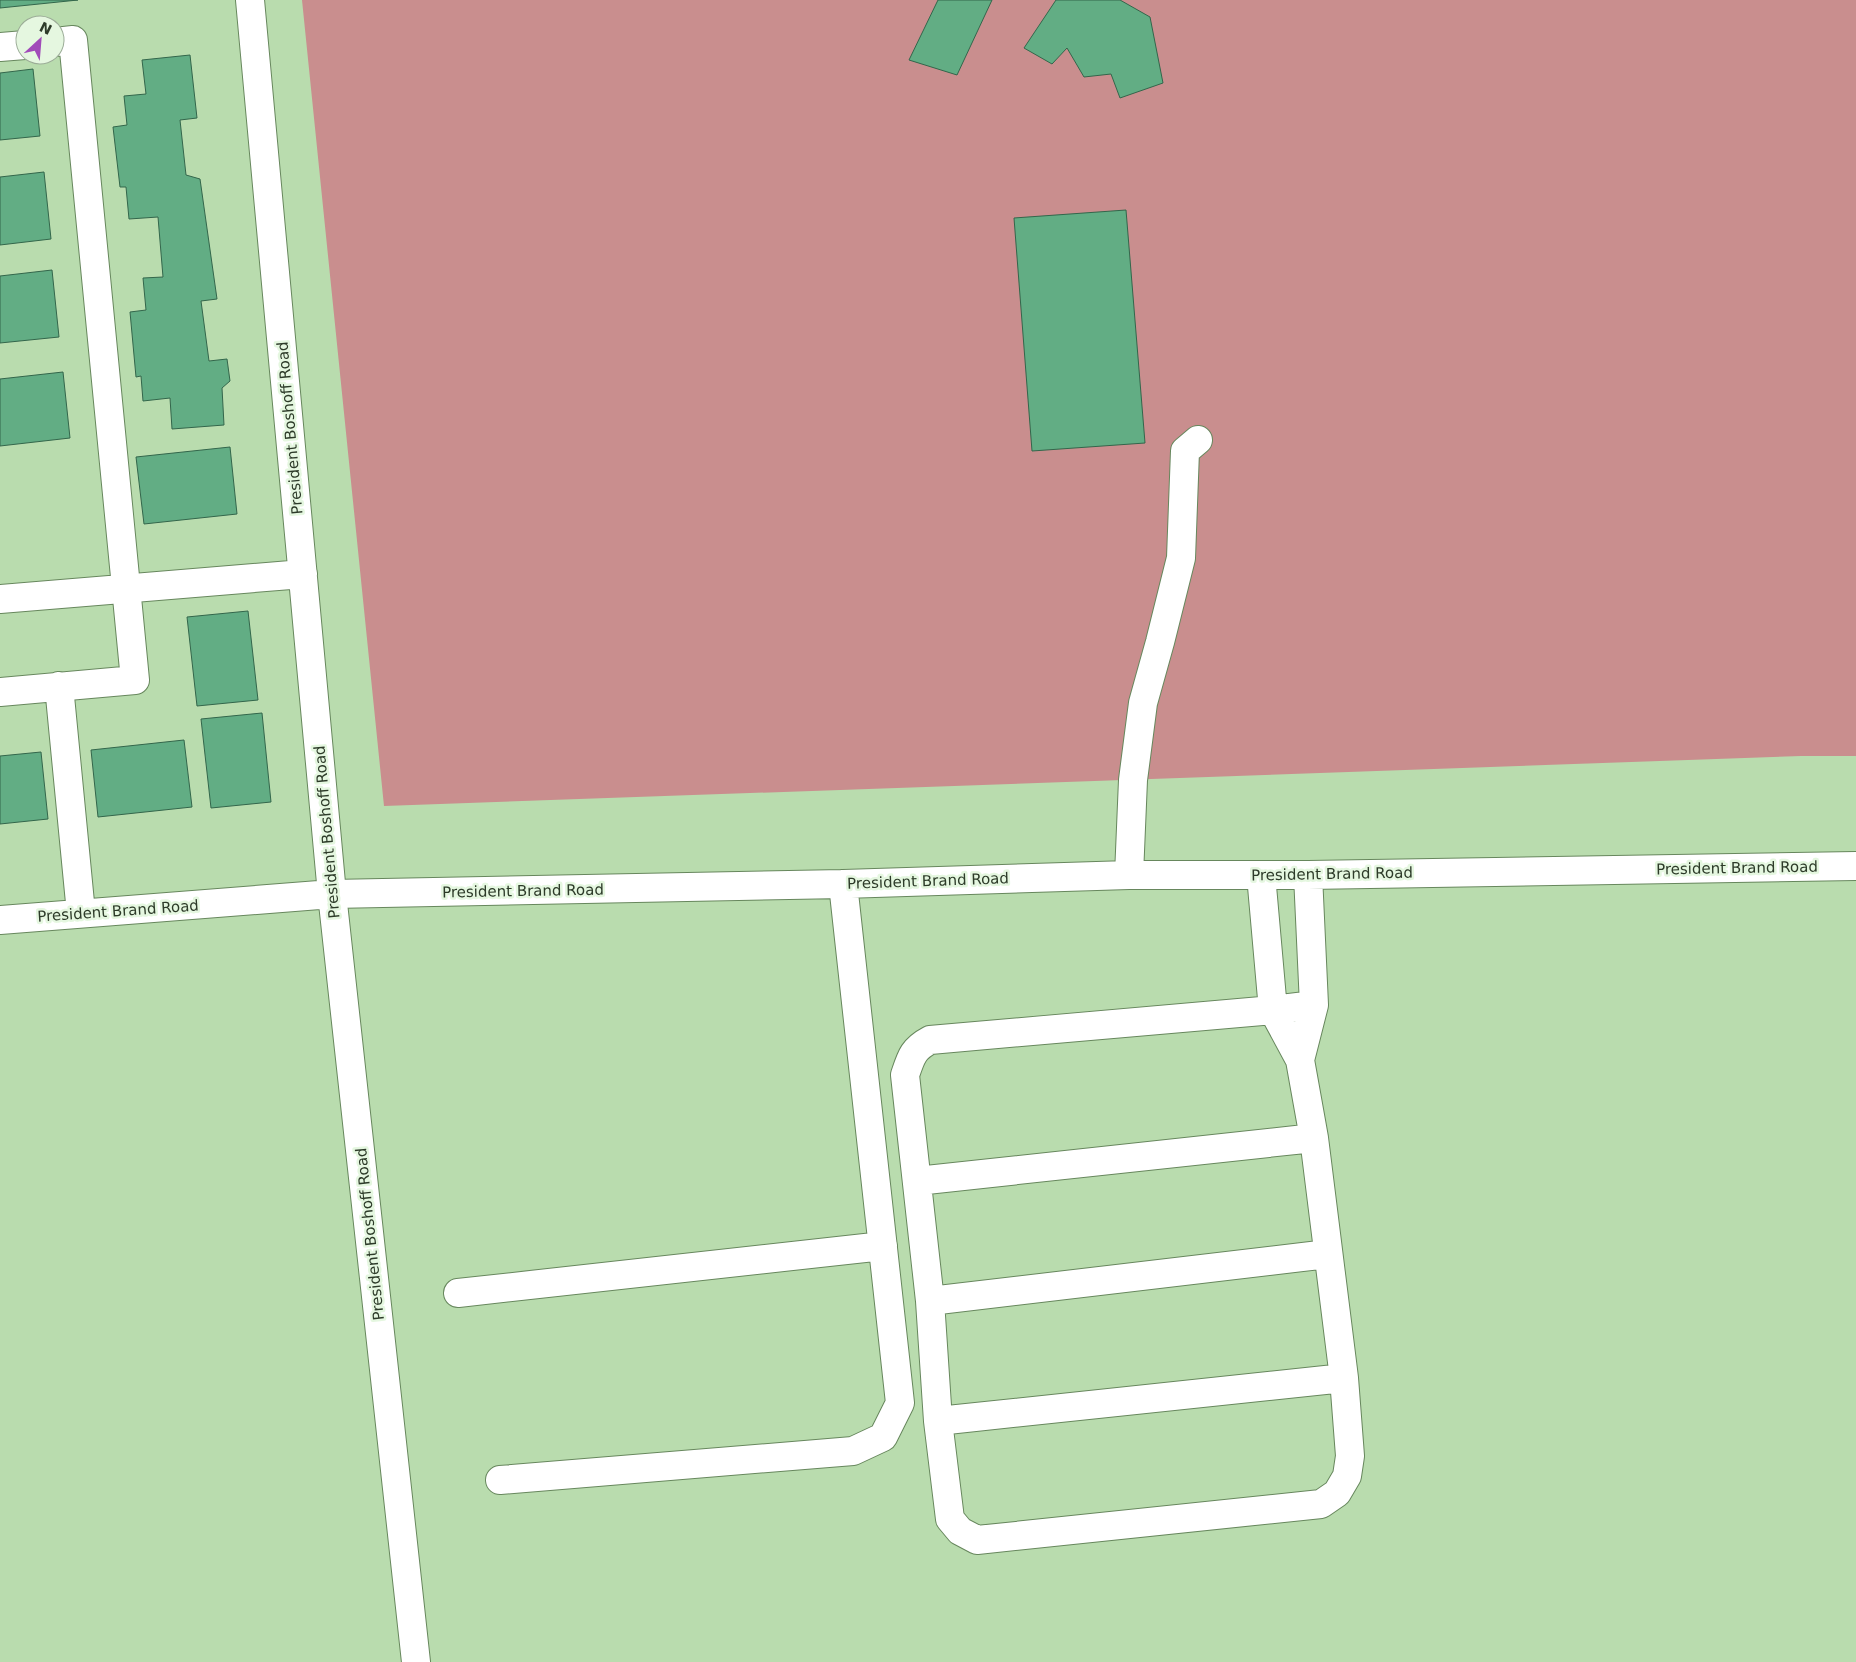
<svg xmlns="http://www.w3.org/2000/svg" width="1856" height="1662" viewBox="0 0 1856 1662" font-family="'DejaVu Sans',sans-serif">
<rect width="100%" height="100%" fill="#b9dcae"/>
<path fill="#c98e8e" d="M302,0H1856V756H1801L384,806Z"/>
<path fill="#62ad84" stroke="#33664b" d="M0,0H78L0,8Z
M938,0H992L957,75L909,60Z
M1056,0H1120L1150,17L1163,83L1120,98L1111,74L1084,77L1067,48L1052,64L1024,48Z
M190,55L197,118L180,120L186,175L200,179L217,299L201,301L209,361L227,359L230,381L222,388L224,425L172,429L170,398L143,401L141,376L136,377L130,312L146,310L143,278L163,277L158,217L129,219L126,187H120L113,127L127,125L124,96L146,94L142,60Z
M33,69L40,136L0,140V73Z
M44,172L51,239L0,245V177Z
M1126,210L1145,443L1032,451L1014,218Z
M52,270L59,337L0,343V276Z
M63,372L70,438L0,446V379Z
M230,447L237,514L144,524L136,457Z
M248,611L258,700L197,706L187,617Z
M262,713L271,802L211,808L201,719Z
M184,740L192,807L98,817L91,750Z
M41,752L48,819L0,824V756Z"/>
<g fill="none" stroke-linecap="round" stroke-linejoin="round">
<g stroke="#67875d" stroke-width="30">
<path id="minor" d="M250,0L332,894L416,1662
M0,47L25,45
M0,599L303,574
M59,686L81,913
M0,692L135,680L73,40L55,42
M1129,875L1133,780L1143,703L1160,642L1181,558L1185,451L1198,440
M1261,875L1273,1010L1300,1060L1314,1138L1344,1378L1350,1456L1347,1476L1337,1493L1321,1504L977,1540L960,1531L950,1519L938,1421L930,1301L905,1075C911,1057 913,1049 930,1040L1273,1010L1314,1005
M0,920L332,894L843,884L1129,875H1308L1856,866
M1300,1060L1314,1005L1308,875
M917,1181L1314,1138
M458,1293L883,1246
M930,1301L1328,1254
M938,1421L1344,1378
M500,1480L853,1451L883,1437L900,1403L843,884"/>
</g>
<use href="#minor" stroke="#fff" stroke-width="28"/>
</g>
<g text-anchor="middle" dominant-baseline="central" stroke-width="5" stroke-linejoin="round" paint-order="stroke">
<g font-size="15" fill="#2d3b29" stroke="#e5f7e0">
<text transform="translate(290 428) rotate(-95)">President Boshoff Road</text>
<text transform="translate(327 832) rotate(-95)">President Boshoff Road</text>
<text transform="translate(1737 868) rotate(-1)">President Brand Road</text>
<text transform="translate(1332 874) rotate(-1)">President Brand Road</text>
<text transform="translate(928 881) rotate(-2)">President Brand Road</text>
<text transform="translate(523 891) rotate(-1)">President Brand Road</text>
<text transform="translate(118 911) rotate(-4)">President Brand Road</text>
<text transform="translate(370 1234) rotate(-96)">President Boshoff Road</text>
</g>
</g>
<g transform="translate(40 40) rotate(26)"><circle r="24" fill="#e5f7e0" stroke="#9bac97"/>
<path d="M0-4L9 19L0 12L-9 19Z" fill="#a14bb9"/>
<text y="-8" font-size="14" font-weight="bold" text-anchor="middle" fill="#2d3b29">N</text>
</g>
</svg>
